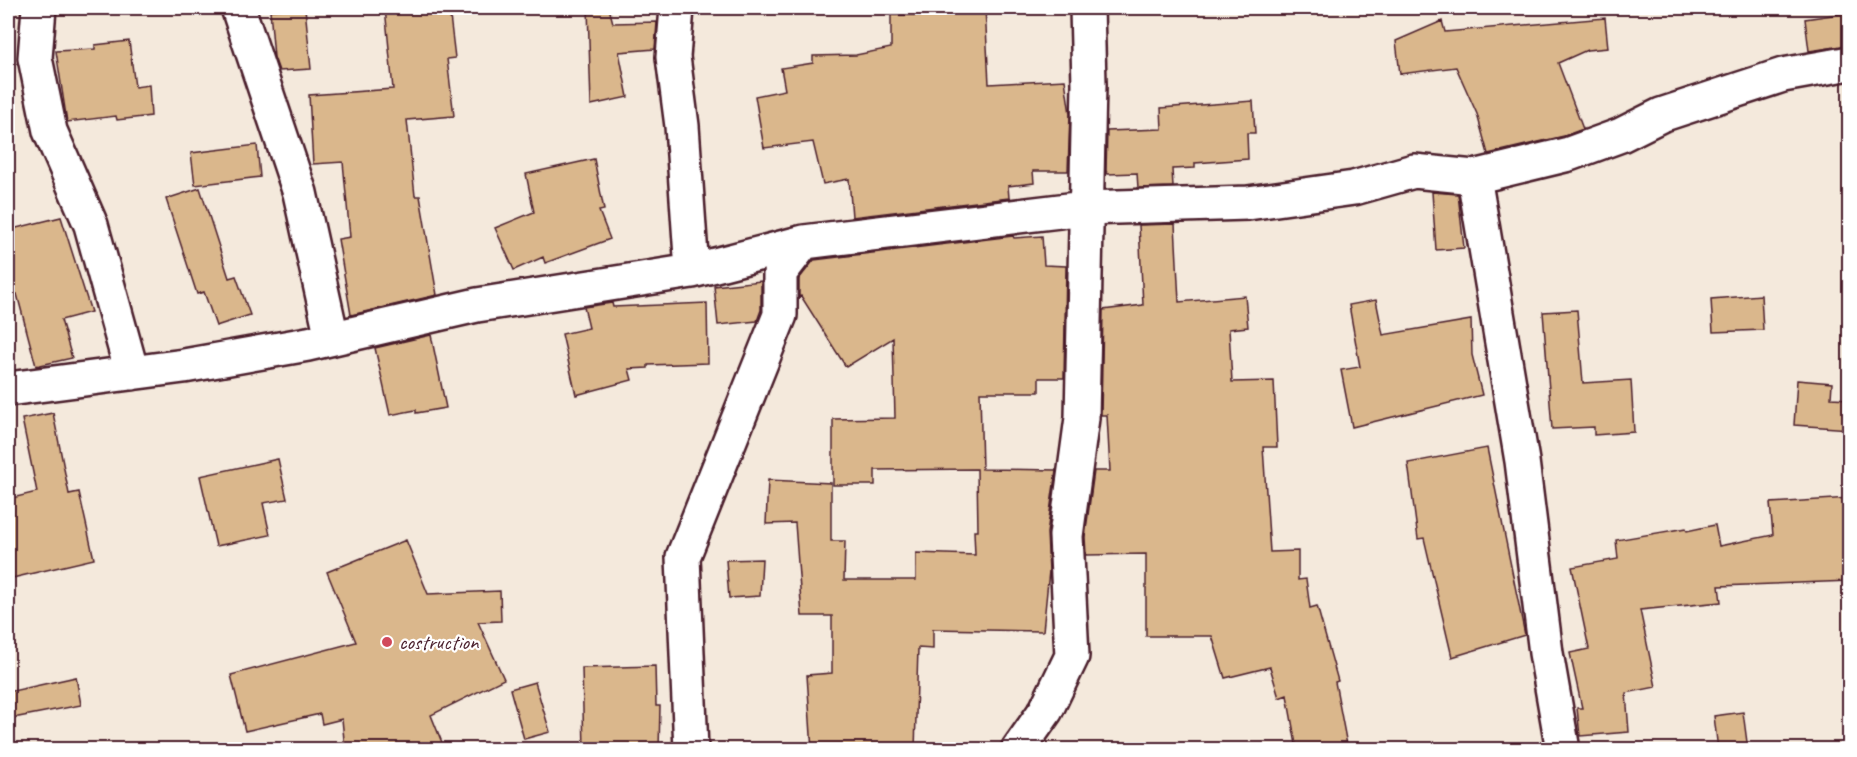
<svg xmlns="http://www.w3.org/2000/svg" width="1857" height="757" viewBox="0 0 1857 757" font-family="Caveat,sans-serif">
<rect width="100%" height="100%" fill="#f4e9dc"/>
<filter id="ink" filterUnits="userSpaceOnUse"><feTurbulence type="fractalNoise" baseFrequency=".0167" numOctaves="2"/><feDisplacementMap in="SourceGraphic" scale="12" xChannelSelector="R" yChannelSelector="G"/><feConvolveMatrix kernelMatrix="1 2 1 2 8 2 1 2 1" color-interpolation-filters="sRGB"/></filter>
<g filter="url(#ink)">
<path fill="#dab78c" stroke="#4a1f2b" stroke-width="1.5" d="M305,8L311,69L279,71L274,57L270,10Z
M385,8H449L455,58L447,59L454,116L407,120L415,196H420L437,295L351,315L338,239L350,237L343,162L313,164L309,95L393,89Z
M588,8H609L613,23L657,22L655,49L619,52L628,97L591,105Z
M945,8H985L989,84L1065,80L1070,114L1068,171H1033L1034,183L1008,186L1009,198L852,217L849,179L823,184L813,142L764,148L755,96L785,90L781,68L813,63V56L856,55L891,48V15H945Z
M1846,13L1850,45L1809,51L1805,19Z
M1605,18L1608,48L1587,50L1558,63L1583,129L1564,136L1488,154L1477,114L1456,67L1400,74L1396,41L1442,21L1445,32Z
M129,41L135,87L149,85L151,116L117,120L116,116L67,122L56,51L95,49V45Z
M1253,101L1255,133H1247L1248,159L1195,163V168L1172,169L1173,187L1138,188L1137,173L1108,174L1106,171L1107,131L1162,129L1161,108Z
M257,145L260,177L195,185L191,153Z
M594,159L604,210L599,211L610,239L545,263L543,257L514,270L495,228L534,212L526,174Z
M200,188L229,278L236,276L250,315L216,326L204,292L197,294L166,199Z
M1432,192L1458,194L1464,248L1436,250Z
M61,217L91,312L61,320L72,358L36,366L17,294L8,296V230Z
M1175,224L1179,302L1245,296L1248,327L1229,329L1232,382L1274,381L1277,447H1263L1270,552L1298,551V580L1306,579L1310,608L1317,606L1338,681L1335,682L1348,750H1297L1287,695L1279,698L1270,667L1225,678L1212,636H1146V554L1086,555L1085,537L1094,471H1110L1107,415H1101L1103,310L1143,305L1139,225Z
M1013,236L1014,238L1042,236L1044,265L1066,266L1064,378H1039V392H980L982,469L1056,470L1047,533L1049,571L1043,631L933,629V649L918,648L915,750H812L807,675L832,673V616H802L795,523L766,524L768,480L831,483V541H845L844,580H916V553L975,555L974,531H978L977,469L875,470V485H833V419L895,418L893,338L846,367L801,296L799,297V279L814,260Z
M761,281V310L757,321L718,325L714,286Z
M1761,295L1763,330L1713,332L1711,299Z
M1376,300L1383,335L1471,320L1472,355L1482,395L1352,427L1341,370L1360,367L1349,305Z
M612,303L613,307L707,303L708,363L648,365V368L629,369L632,380L576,395L562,334L589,328L584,307Z
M1577,310L1583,383L1631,380L1634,432L1594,435V427L1552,429L1543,312Z
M431,335L446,408L416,413V410L390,415L375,348Z
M1797,380L1832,383L1831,398L1850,399V429L1794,425Z
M53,413L69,494L79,492L94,559L8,579V499L37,492L22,419Z
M1487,448L1525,635L1452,657L1424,538L1418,539L1408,463Z
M278,459L287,499L263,503L270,535L216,546L200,476Z
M1850,498V581L1719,586L1721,602L1640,610L1656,687L1626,693L1629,732L1580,736L1577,708H1582L1570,653L1589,649L1572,567L1618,559L1616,540L1686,528L1687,531L1715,525L1719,546L1773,535L1770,503Z
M406,540L428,594L500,591L501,621L478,622L504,679L431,715L445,750H345L342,719L322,724L320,714L245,731L231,675L356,642L327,572Z
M762,559L760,596L729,598L726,560Z
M655,666L656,706H660L659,750H584L582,668Z
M76,677L81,705L8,719V692Z
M535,682L550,732L524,739L510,689Z
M1743,712L1748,750H1718L1714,716Z"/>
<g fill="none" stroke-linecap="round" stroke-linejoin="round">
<g stroke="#4a1f2b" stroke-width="38">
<path id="minor" d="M39,8L35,58L50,131L91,225L132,373
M238,8L300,193L332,338
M677,8L673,57L682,126L692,271
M1474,177L1522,461L1546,653L1563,750
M8,389L184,366L308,344L477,305L692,271L804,242L1085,208L1248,203L1354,188L1414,171L1474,177L1569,154L1621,135L1661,115L1783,75L1850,63
M691,750L683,557L780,315V273L804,242
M1018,750L1046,710L1072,656L1066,536L1082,418L1089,84L1087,8"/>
</g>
<use href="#minor" stroke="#fff" stroke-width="33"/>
</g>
</g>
<circle fill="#d1495b" stroke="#fff" stroke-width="2" cx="387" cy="642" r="6"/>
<g text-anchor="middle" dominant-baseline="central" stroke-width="4.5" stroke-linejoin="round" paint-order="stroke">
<g font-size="21" fill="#4a1f2b" stroke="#fff" text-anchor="start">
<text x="399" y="642">costruction</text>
</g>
</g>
<rect width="1857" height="757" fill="none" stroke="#fff" stroke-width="30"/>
<rect x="15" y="15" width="1827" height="727" fill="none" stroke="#4a1f2b" stroke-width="2" filter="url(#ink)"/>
</svg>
